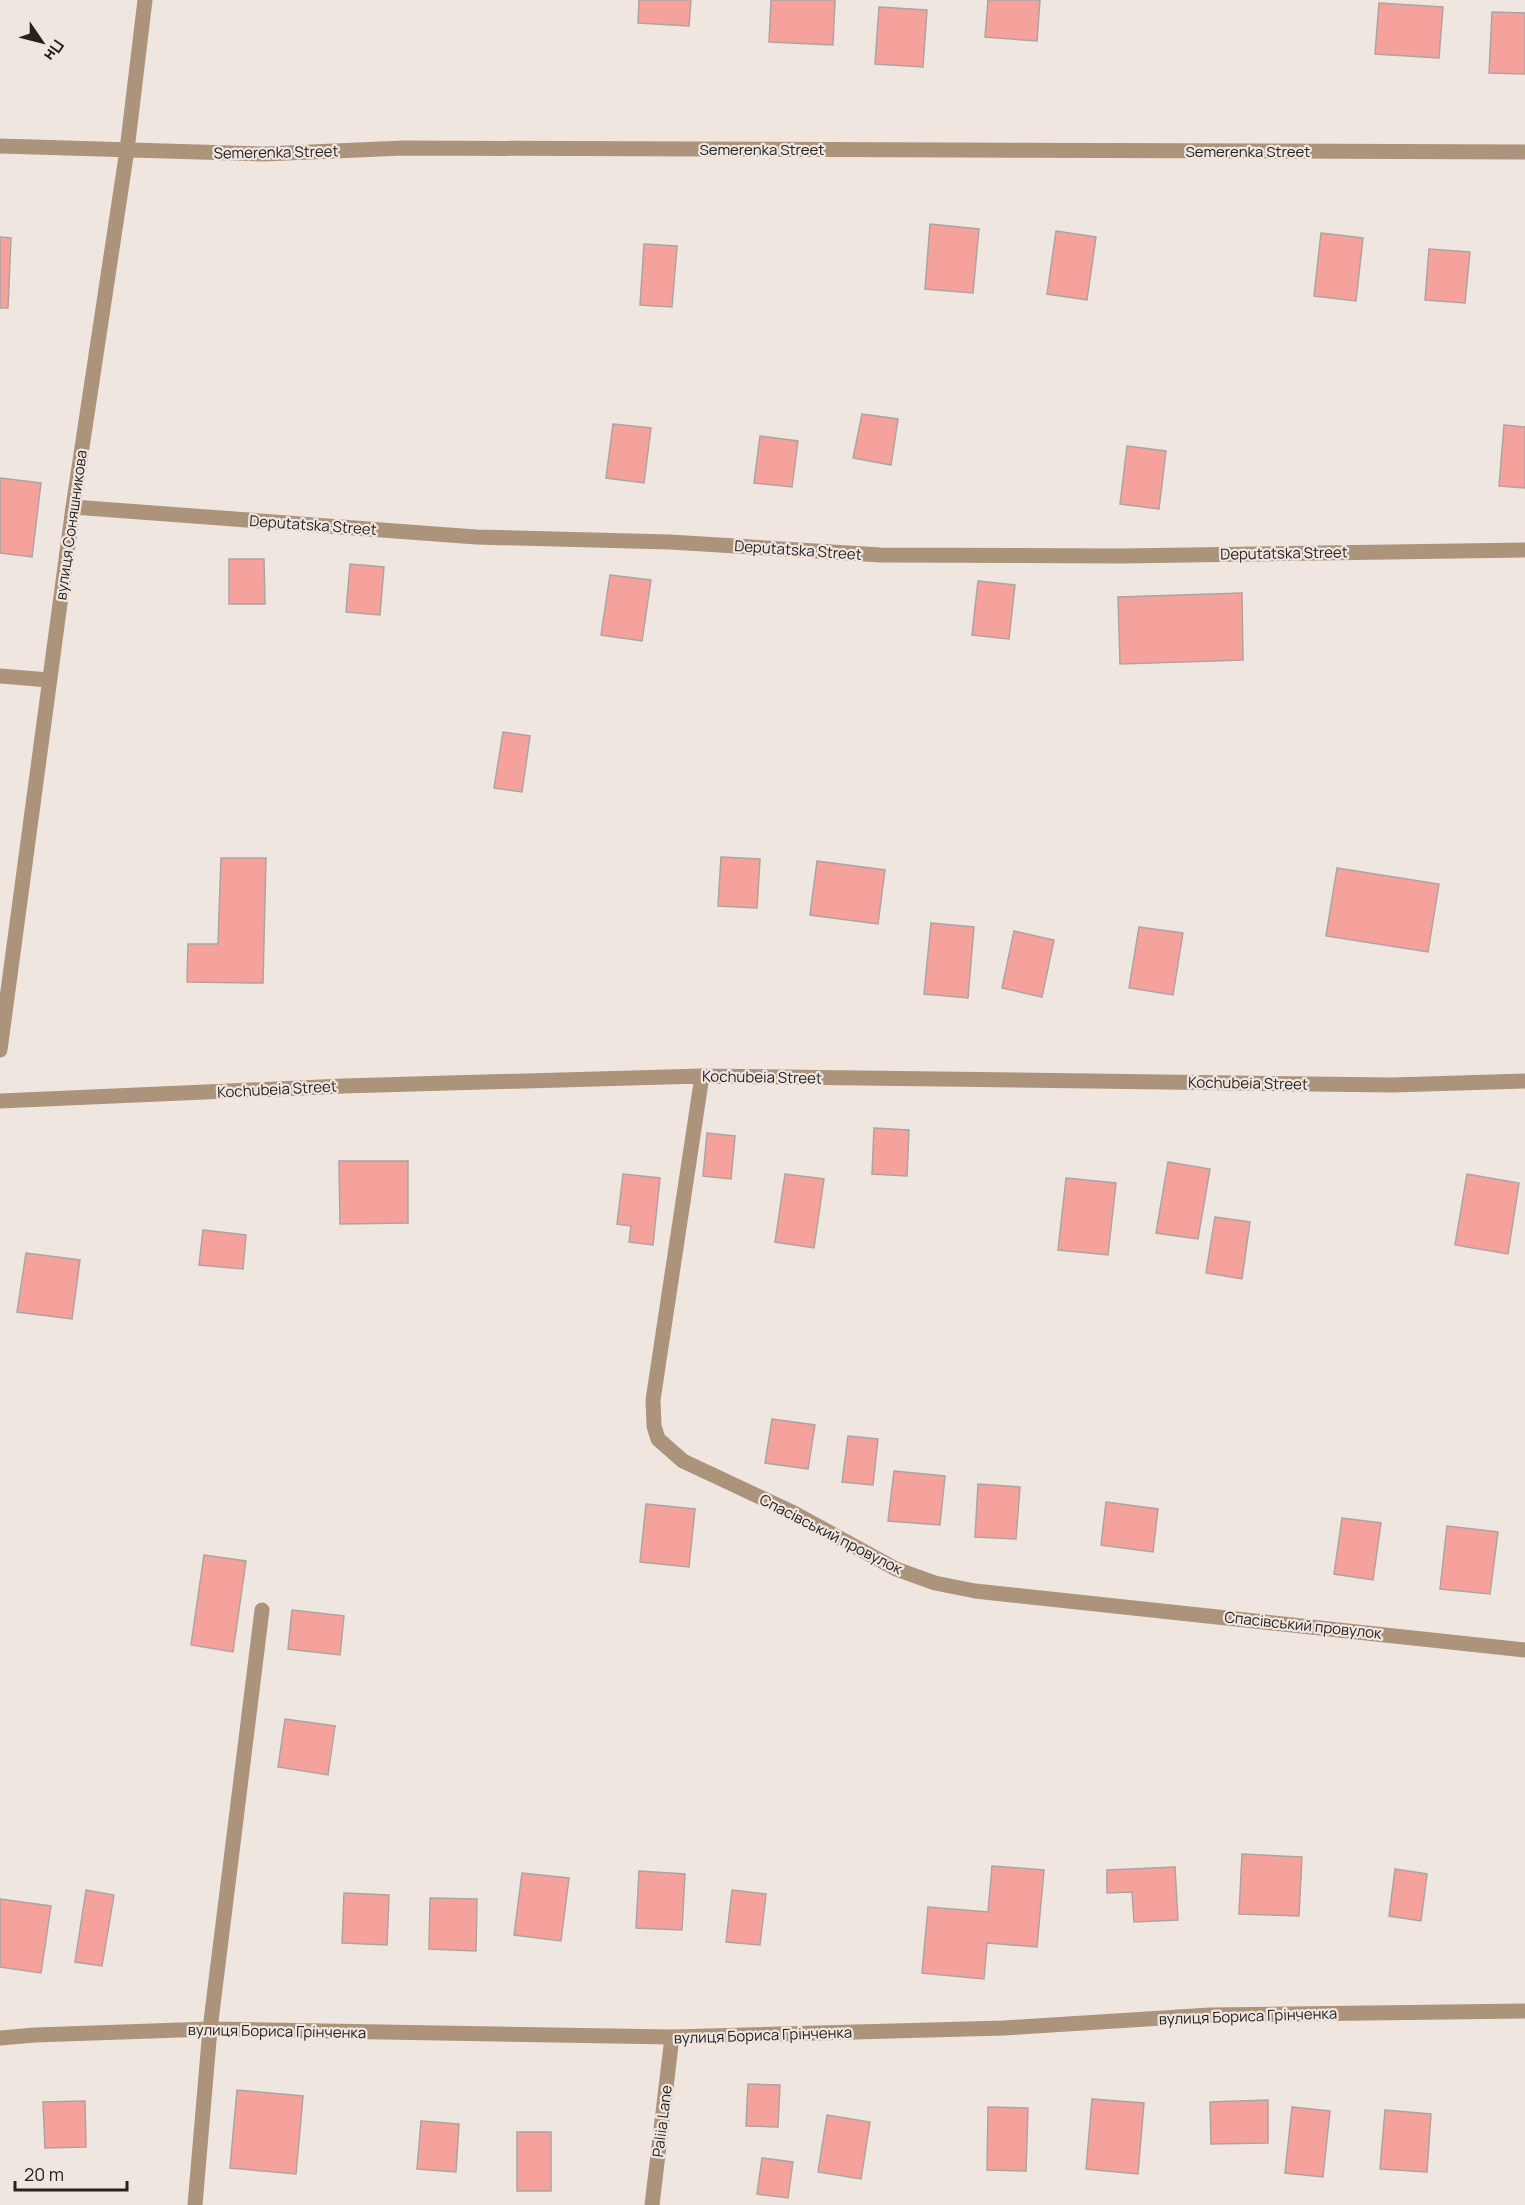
<svg xmlns="http://www.w3.org/2000/svg" width="1525" height="2205" viewBox="0 0 1525 2205" font-family="Manrope,sans-serif">
<rect width="100%" height="100%" fill="#f0e6e0"/>
<path fill="#f6a29c" stroke="#aea3a1" stroke-width="1.5" d="M639,0H691L689,26L638,23Z
M771,0H835L833,45L769,42Z
M988,0H1040L1037,41L985,37Z
M1379,3L1443,7L1439,58L1375,54Z
M879,7L927,10L923,67L875,64Z
M1492,12L1525,13V74L1489,73Z
M930,224L979,229L973,293L925,289Z
M1056,231L1096,237L1087,300L1047,294Z
M1321,233L1363,238L1356,301L1314,296Z
M0,237L11,238L8,308H0Z
M644,244L677,246L672,307L640,305Z
M1429,249L1470,252L1465,303L1425,300Z
M862,414L898,419L891,465L853,458Z
M613,424L651,428L644,483L606,478Z
M1504,425L1525,427V488L1499,486Z
M760,436L798,441L792,487L754,483Z
M1127,446L1166,451L1159,509L1120,504Z
M0,478L41,483L32,557L0,553Z
M229,559H264L265,604H229Z
M350,564L384,567L380,615L346,612Z
M610,575L651,580L642,641L601,635Z
M978,581L1015,585L1009,639L972,635Z
M1242,593L1243,660L1120,664L1118,597Z
M503,732L530,736L522,792L494,788Z
M721,857L760,859L757,908L718,906Z
M221,858H266L263,983L187,982L188,944H218Z
M817,861L885,870L878,924L810,915Z
M1337,868L1439,884L1428,952L1326,936Z
M931,923L974,927L968,998L924,994Z
M1139,927L1183,933L1173,995L1129,988Z
M1014,931L1054,940L1042,997L1002,988Z
M874,1128L909,1130L907,1176L872,1174Z
M707,1133L735,1136L731,1179L703,1176Z
M339,1161H408V1223L340,1224Z
M1168,1162L1210,1169L1198,1239L1156,1233Z
M623,1174L660,1178L653,1245L629,1242L631,1226L617,1224Z
M785,1174L824,1179L814,1248L775,1242Z
M1467,1174L1519,1183L1508,1254L1455,1245Z
M1066,1178L1116,1183L1108,1255L1058,1250Z
M1215,1217L1250,1222L1242,1279L1206,1273Z
M203,1230L246,1235L243,1269L199,1265Z
M26,1253L80,1260L72,1319L17,1312Z
M772,1419L815,1425L808,1469L765,1463Z
M848,1436L878,1439L873,1485L842,1482Z
M894,1471L945,1476L940,1525L888,1521Z
M978,1484L1020,1487L1016,1539L975,1537Z
M1106,1502L1158,1509L1153,1552L1101,1545Z
M646,1504L695,1509L689,1567L640,1562Z
M1342,1518L1381,1523L1373,1580L1334,1574Z
M1447,1526L1498,1532L1490,1594L1440,1589Z
M204,1555L246,1561L233,1652L191,1645Z
M292,1610L344,1616L340,1655L288,1649Z
M285,1719L335,1726L328,1775L278,1767Z
M1242,1854L1302,1857L1299,1916L1239,1914Z
M992,1866L1044,1870L1037,1947L987,1943L984,1979L922,1973L928,1907L988,1912Z
M1175,1867L1178,1920L1134,1922L1132,1892L1107,1893V1870Z
M1395,1869L1427,1874L1421,1921L1389,1916Z
M639,1871L685,1874L682,1930L636,1928Z
M522,1873L569,1878L561,1941L514,1935Z
M86,1890L114,1895L102,1966L75,1962Z
M732,1890L766,1894L760,1945L726,1942Z
M344,1893L389,1895L387,1945L342,1943Z
M430,1898L477,1899L476,1951L429,1949Z
M0,1899L51,1906L41,1973L0,1967Z
M748,2084L780,2085L778,2127L746,2126Z
M237,2090L303,2096L296,2174L230,2168Z
M1092,2099L1144,2103L1138,2174L1086,2169Z
M1268,2100V2143L1211,2144L1210,2102Z
M85,2101L86,2147L45,2148L43,2102Z
M988,2107L1028,2108L1026,2171L987,2170Z
M1292,2107L1330,2111L1323,2177L1285,2173Z
M1385,2110L1431,2114L1427,2172L1380,2169Z
M827,2115L870,2122L861,2179L818,2172Z
M421,2121L459,2124L456,2172L417,2169Z
M517,2132H551V2191H517Z
M762,2158L793,2162L788,2198L757,2194Z"/>
<g fill="none" stroke-linecap="round" stroke-linejoin="round">
<path stroke="#ac947c" stroke-width="15" d="M195,2205L210,2029L262,1610"/>
<path stroke="#ac947c" stroke-width="15" d="M0,146L264,154L404,148L1525,152
M73,507L476,537L670,542L881,555L1121,556L1525,550
M0,676L49,680
M0,1050L73,507L127,150L145,0
M702,1076L653,1400L654,1426L658,1439L683,1461L794,1513L896,1569L935,1583L975,1591L1525,1650
M0,1101L343,1086L702,1076L1392,1085L1525,1081
M0,2038L35,2035L210,2029L672,2037L1004,2028L1210,2015L1525,2011
M652,2205L672,2037"/>
</g>
<g text-anchor="middle" dominant-baseline="central" stroke-width="4.5" stroke-linejoin="round" paint-order="stroke">
<g font-size="15" fill="#24211f" stroke="#f0e6e0">
<text x="762" y="149">Semerenka Street</text>
<text x="1248" y="151">Semerenka Street</text>
<text transform="translate(276 152) rotate(-1)">Semerenka Street</text>
<text transform="translate(71 525) rotate(-82)">вулиця Соняшникова</text>
<text transform="translate(313 525) rotate(4)">Deputatska Street</text>
<text transform="translate(798 550) rotate(4)">Deputatska Street</text>
<text transform="translate(1284 553) rotate(-1)">Deputatska Street</text>
<text transform="translate(762 1077) rotate(1)">Kochubeia Street</text>
<text transform="translate(1248 1083) rotate(1)">Kochubeia Street</text>
<text transform="translate(277 1089) rotate(-3)">Kochubeia Street</text>
<text transform="translate(831 1534) rotate(27)">Спасівський провулок</text>
<text transform="translate(1303 1625) rotate(6)">Спасівський провулок</text>
<text transform="translate(1248 2016) rotate(-2)">вулиця Бориса Грінченка</text>
<text transform="translate(277 2031) rotate(1)">вулиця Бориса Грінченка</text>
<text transform="translate(763 2035) rotate(-2)">вулиця Бориса Грінченка</text>
<text transform="translate(662 2121) rotate(-83)">Paliia Lane</text>
</g>
</g>
<g transform="translate(42 42) rotate(125)" stroke="#f0e6e0" stroke-width="4.5" paint-order="stroke">
<path d="M0-4.5L10 22L0 15L-10 22Z" fill="#24211f"/>
<text y="-9" font-size="16" font-weight="bold" text-anchor="middle" fill="#24211f">Пн</text>
</g>
<path d="M15 2181v9h112v-9" fill="none" stroke="#24211f" stroke-width="3"/>
<text x="24" y="2181" font-size="18" fill="#24211f" stroke="#f0e6e0" stroke-width="4.5" paint-order="stroke">20 m</text>
</svg>
